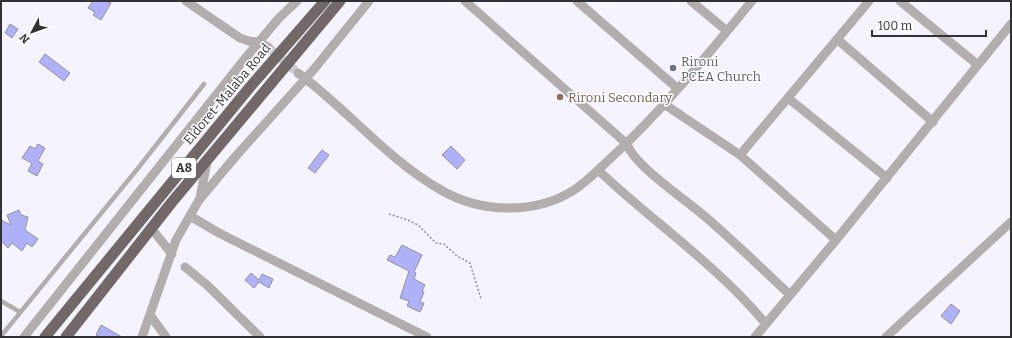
<svg xmlns="http://www.w3.org/2000/svg" width="1012" height="338" viewBox="0 0 1012 338" font-family="Bitter,serif">
<rect width="100%" height="100%" fill="#f5f4fe"/>
<path fill="#b0b1f9" stroke="#91929a" d="M93,1H106L111,3L101,20L93,15L95,12L88,8Z
M10,24L18,29L12,38L5,33Z
M45,54L70,73L64,81L39,62Z
M38,144L45,148L38,161L43,164L37,176L28,171L32,163L22,158L30,146L35,149Z
M451,146L465,160L457,169L442,155Z
M322,150L329,155L315,173L308,168Z
M19,210L21,215L28,217L25,230L38,239L32,247L27,243L22,251L12,243L8,248L1,241V220L11,225L7,215Z
M402,245L422,255L414,272L416,273L414,279L425,285L422,291L424,292L420,302L424,303L420,312L407,306L409,301L400,298L409,271L387,260L390,255L395,257Z
M251,273L259,280L262,274L273,279L269,288L259,282L254,288L245,280Z
M951,304L960,311L951,324L941,316Z
M101,325L122,337H100L96,335Z"/>
<g fill="none" stroke-linecap="round" stroke-linejoin="round">
<path stroke="#cecdd6" stroke-width="9" stroke-dasharray="9 4.5" stroke-linecap="butt" d="M268,47L298,73"/>
<path stroke="#8e8d94" stroke-width="1.5" stroke-dasharray="2 2" stroke-linecap="butt" d="M389,214L408,220L418,225L436,243L444,244L457,256L470,263L481,299"/>
<path stroke="#b3aeae" stroke-width="4.5" d="M1,301L20,312
M1,336L139,167L204,84"/>
<path stroke="#b3aeae" stroke-width="9" d="M186,1L240,38L249,41L259,42L268,47
M465,1L627,144C634,165 683,198 702,214C733,240 761,268 790,295
M577,1L677,88
M691,1L727,31
M900,1L978,65
M837,39L933,122
M298,73C347,109 388,160 441,190C480,213 535,215 574,190C588,181 600,168 613,156C663,110 708,54 752,1
M788,98L887,178
M664,104L740,155L869,1
M740,155L836,240
M598,170C653,222 717,265 766,324
M200,198L207,162
M190,216L219,233L427,337
M151,228L172,254
M185,267L207,285L260,337
M150,315L166,337
M24,337L243,61L279,18L297,1
M142,337L176,240L199,200L235,157L315,68L369,1
M755,337L836,240L1011,24
M886,337L1011,222"/>
<path stroke="#726868" stroke-width="11" d="M45,337L250,87L325,1
M66,337L172,202L340,1"/>
</g>
<circle fill="#6b7280" stroke="#fff" stroke-width="1.5" cx="673" cy="68" r="4"/>
<circle fill="#8d6e63" stroke="#fff" stroke-width="1.5" cx="560" cy="97" r="4"/>
<g text-anchor="middle" dominant-baseline="central" stroke-width="3" stroke-linejoin="round" paint-order="stroke">
<rect fill="#fff" stroke="#707072" stroke-width="1" x="172" y="158" width="24" height="20" rx="3"/>
<g font-size="12" font-weight="bold" fill="#323235">
<text x="184" y="168">A8</text>
</g>
<g font-size="13" fill="#5b616d" stroke="#fff" text-anchor="start">
<text x="681" y="61">Rironi<tspan x="681" dy="15">PCEA Church</tspan></text>
</g>
<g font-size="13" fill="#323235" stroke="#fff">
<text transform="translate(227 94) rotate(-50)">Eldoret-Malaba Road</text>
</g>
<g font-size="13" fill="#785e54" stroke="#fff" text-anchor="start">
<text x="568" y="97">Rironi Secondary</text>
</g>
</g>
<rect width="1012" height="338" fill="none" stroke="#323235" stroke-width="4"/>
<g transform="translate(32 32) rotate(229)" stroke="#ffffff" stroke-width="3" paint-order="stroke">
<path d="M0-3L7 15L0 10L-7 15Z" fill="#323235"/>
<text y="-6" font-size="11" font-weight="bold" text-anchor="middle" fill="#323235">N</text>
</g>
<path d="M872 30v6h114v-6" fill="none" stroke="#323235" stroke-width="2"/>
<text x="878" y="30" font-size="12" fill="#323235" stroke="#ffffff" stroke-width="3" paint-order="stroke">100 m</text>
</svg>
